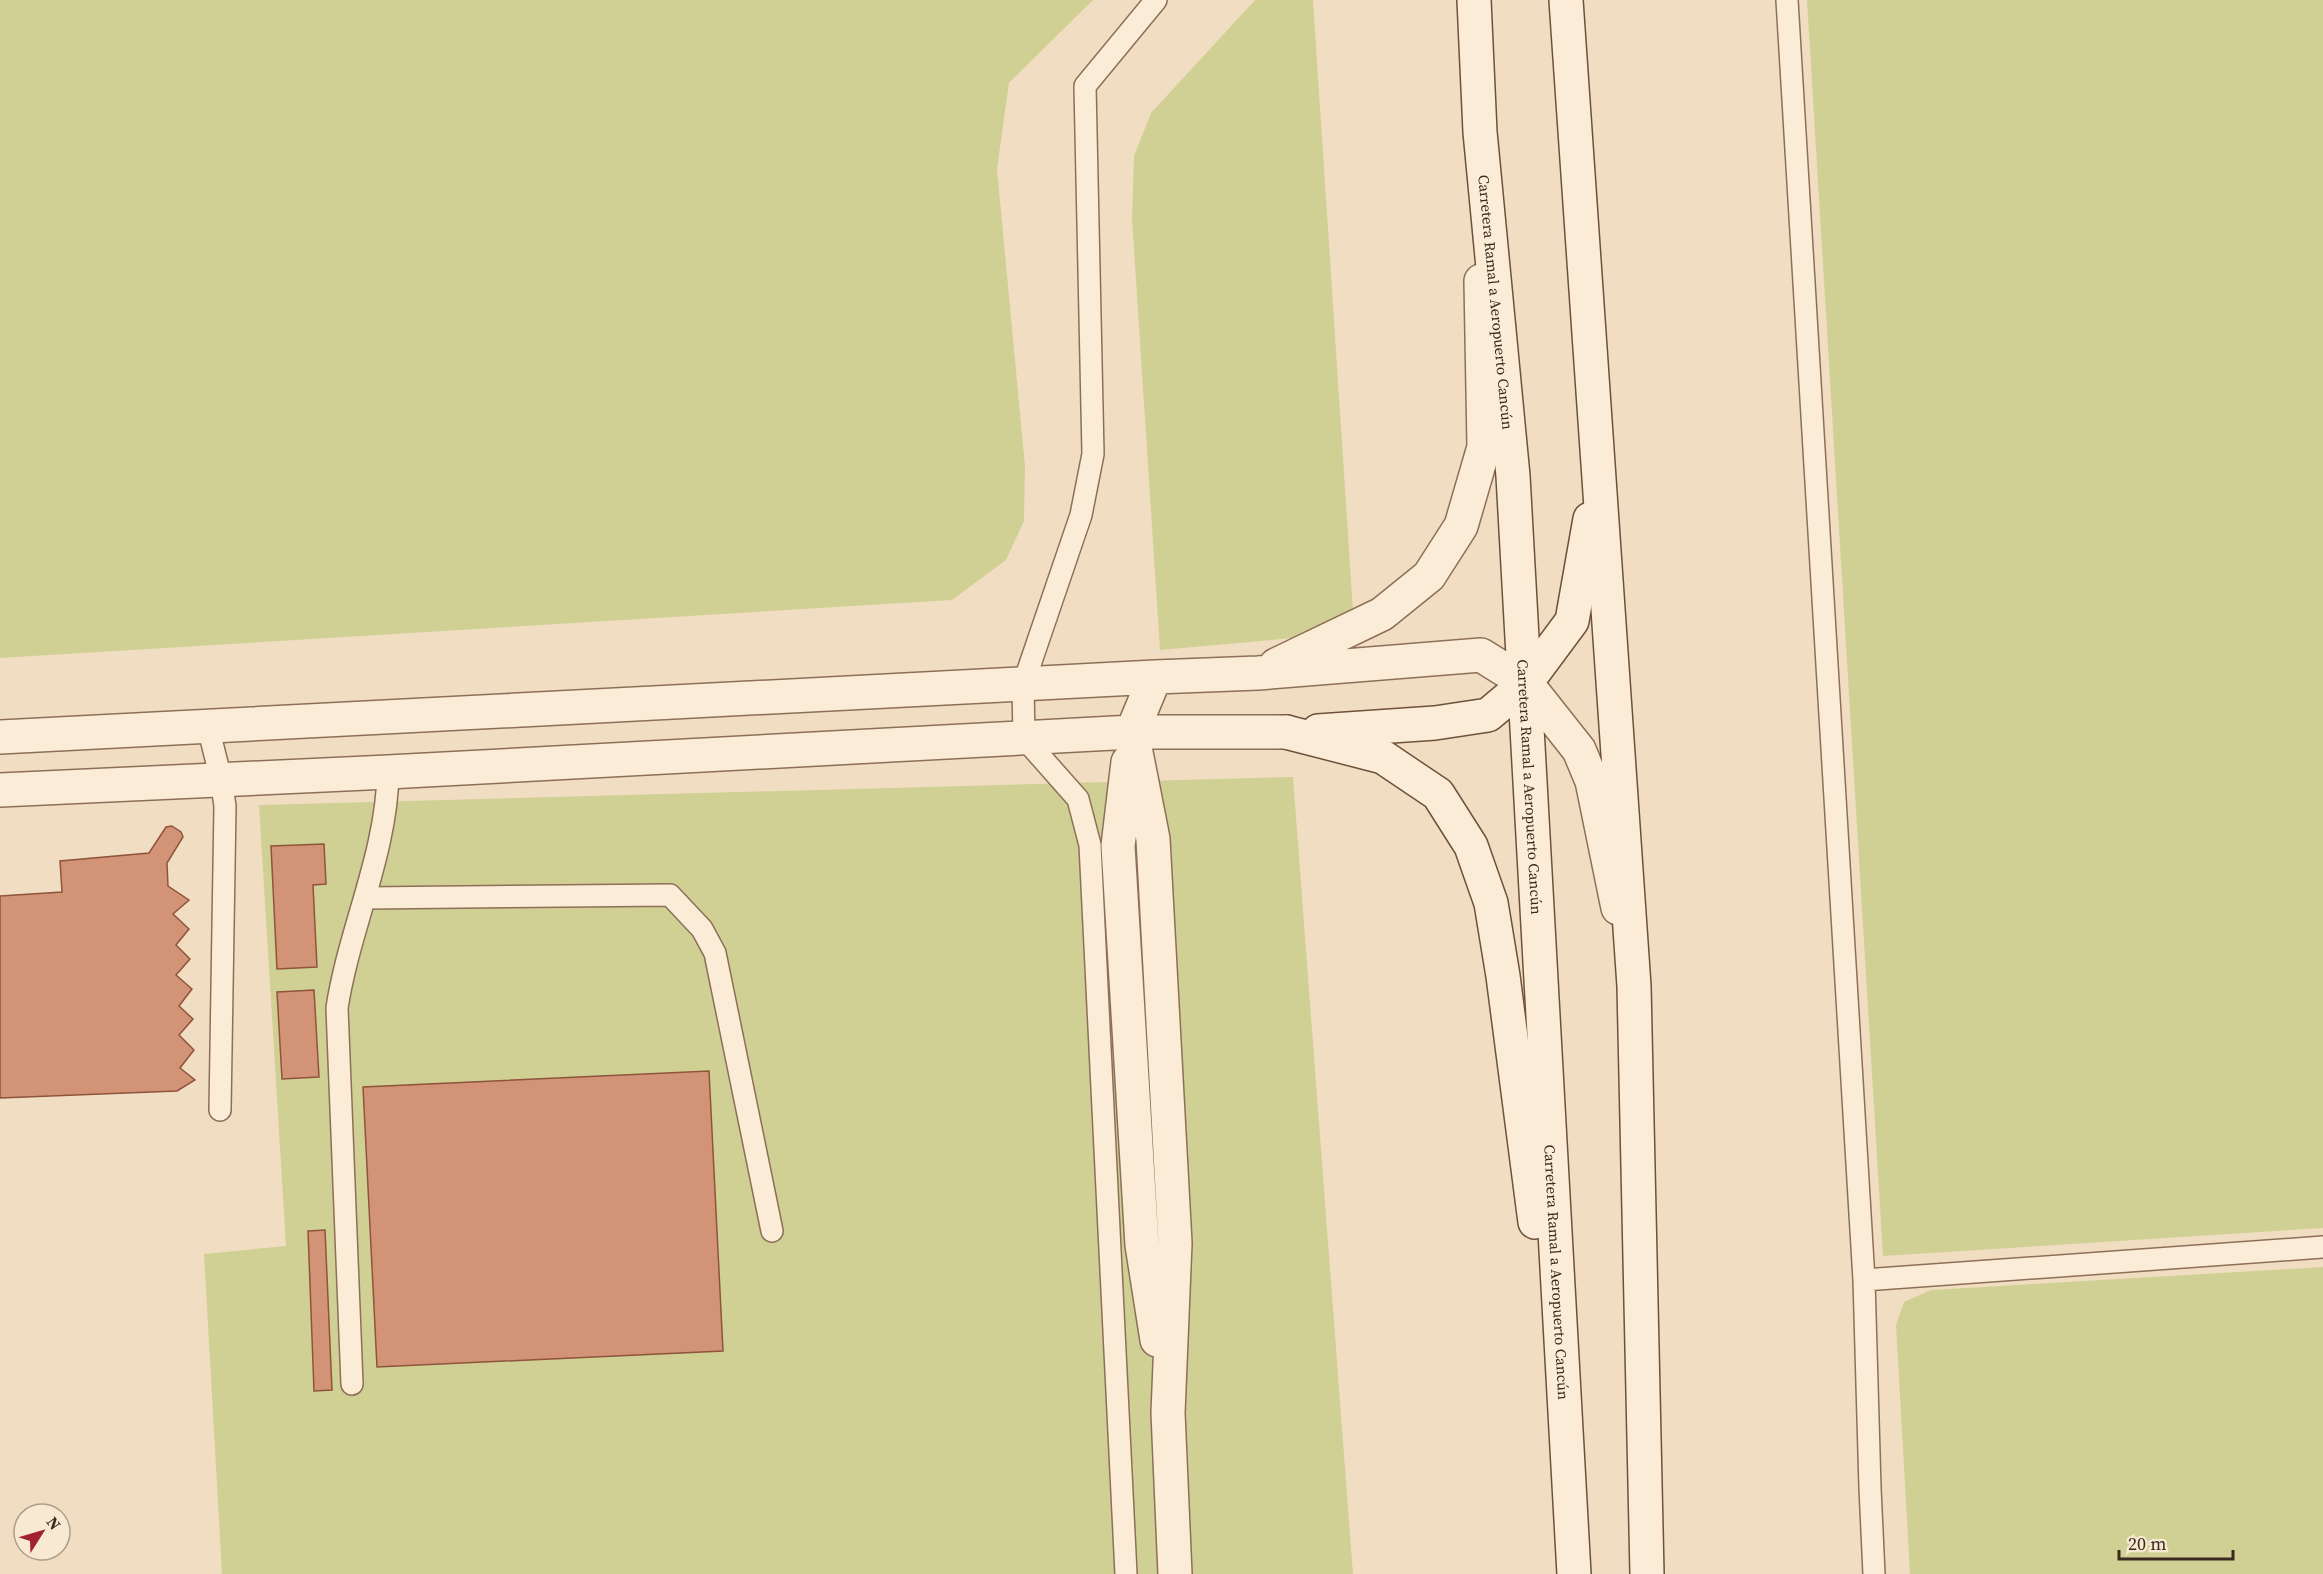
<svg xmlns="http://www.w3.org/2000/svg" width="2323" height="1574" viewBox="0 0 2323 1574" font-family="'Source Serif 4',serif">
<rect width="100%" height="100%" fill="#f1dec2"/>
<path fill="#d0d095" d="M0,0H1093L1009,83L997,169L1025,466L1024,521L1006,560L952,600L0,658Z
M1255,0H1313L1353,610L1304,637L1160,650L1132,219L1134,156L1151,113Z
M1807,0H2323V1228L1883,1256Z
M1293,777L1353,1574H222L204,1254L286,1246L259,805Z
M2323,1267V1574H1910L1896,1325L1904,1302L1931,1290Z"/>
<path fill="#d29376" stroke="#8e543c" stroke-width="1.5" d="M172,826L181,832L183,837L167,863L168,886L189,900L173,914L189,929L176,945L190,959L176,975L192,989L179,1006L193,1019L179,1035L194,1050L180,1068L195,1080L177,1091L0,1098V896L62,892L60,861L149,853L166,827Z
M324,844L326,884L313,885L317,967L277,969L271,846Z
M314,990L319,1077L282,1079L277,992Z
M709,1071L723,1351L377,1367L363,1087Z
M325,1230L332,1390L314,1391L308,1231Z"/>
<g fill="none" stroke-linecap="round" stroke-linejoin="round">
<g stroke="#8d6f58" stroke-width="24">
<path id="service" d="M1787,0L1864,1280L1870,1488L1874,1574
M208,727L221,779L225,806L220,1110
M365,898L670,895L702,929L715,953L772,1231
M1864,1280L2323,1247
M352,1384L337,1008C349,929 387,853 388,772
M1126,1574L1090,845L1078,799L1024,738L1023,685L1081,515L1093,454L1085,86L1156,0"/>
</g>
<g stroke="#8d6f58" stroke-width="36">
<path id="minor" d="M1276,665L1382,614L1429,576L1461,526L1484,447L1481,281
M1155,677L1132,732L1153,839L1175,1243L1168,1413L1175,1574
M0,737L1155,677L1258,673L1481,655L1526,683L1579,750L1592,781L1618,908
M1128,762L1118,846L1142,1245L1157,1340
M0,790L388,772L1132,732H1286"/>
</g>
<g stroke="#6f503b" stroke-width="36">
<g id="secondary">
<path id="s1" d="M1474,0L1480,132L1513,476L1574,1574"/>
<path d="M1566,0L1634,986L1647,1574"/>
<path d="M1318,731L1435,723L1488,715L1526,683L1572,621L1590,519"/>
<path d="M1286,732L1383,757L1438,794L1471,846L1491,903L1503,976L1535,1222"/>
</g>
</g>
<use href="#service" stroke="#fbecd7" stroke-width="21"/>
<use href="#minor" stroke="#fbecd7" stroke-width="33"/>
<use href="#secondary" stroke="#fbecd7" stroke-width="33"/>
</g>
<g text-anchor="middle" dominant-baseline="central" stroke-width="4.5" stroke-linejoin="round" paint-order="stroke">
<g font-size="15" fill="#3c291d" stroke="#f8e9d3">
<text stroke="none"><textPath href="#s1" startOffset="303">Carretera Ramal a Aeropuerto Cancún</textPath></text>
<text stroke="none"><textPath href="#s1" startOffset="789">Carretera Ramal a Aeropuerto Cancún</textPath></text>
<text stroke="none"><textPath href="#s1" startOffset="1275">Carretera Ramal a Aeropuerto Cancún</textPath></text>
</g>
</g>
<g transform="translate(42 1532) rotate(53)"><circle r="28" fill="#f8e9d3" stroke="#ad9c8a" stroke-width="1.5"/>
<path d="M0-4.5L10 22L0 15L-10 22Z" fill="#a02331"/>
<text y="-9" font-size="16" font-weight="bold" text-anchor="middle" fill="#3c291d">N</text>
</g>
<path d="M2119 1550v9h114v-9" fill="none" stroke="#3c291d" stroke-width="3"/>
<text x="2128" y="1550" font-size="18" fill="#3c291d" stroke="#f8e9d3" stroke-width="4.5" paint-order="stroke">20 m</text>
</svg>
